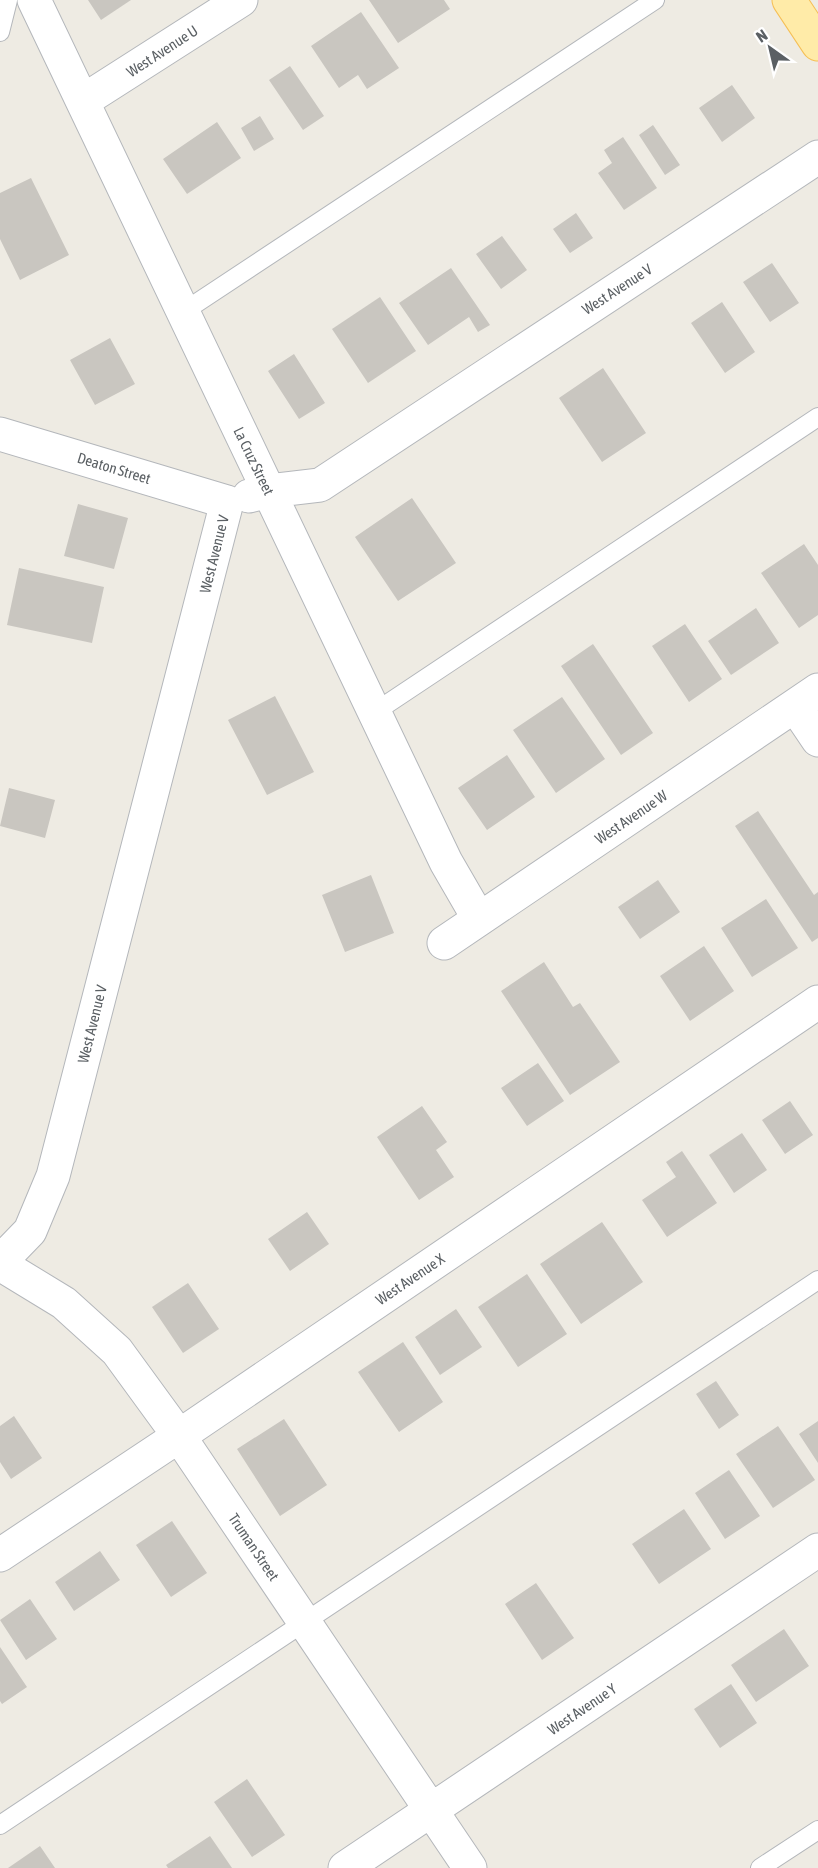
<svg xmlns="http://www.w3.org/2000/svg" width="818" height="1868" viewBox="0 0 818 1868" font-family="'Asap Condensed',sans-serif">
<rect width="100%" height="100%" fill="#eeebe3"/>
<path fill="#c9c6c0" d="M88,0H131L101,20Z
M369,0H444L450,9L398,43Z
M361,12L399,68L367,89L358,75L339,88L311,46Z
M290,66L324,116L303,130L269,80Z
M732,85L755,118L722,142L699,108Z
M260,116L274,139L254,151L241,128Z
M217,122L241,158L187,194L163,159Z
M653,125L680,165L665,175L639,135Z
M623,137L657,188L624,210L598,173L612,163L604,150Z
M31,178L69,255L20,280L0,239V193Z
M576,213L593,238L570,253L553,229Z
M502,236L527,270L501,289L476,254Z
M772,263L799,303L770,322L743,282Z
M451,268L490,325L478,332L469,317L428,345L399,303Z
M380,297L416,351L368,383L332,329Z
M722,302L755,352L725,373L691,323Z
M110,338L135,384L95,405L70,360Z
M294,354L325,403L299,419L268,371Z
M603,368L646,433L602,462L559,398Z
M412,498L456,563L398,601L355,537Z
M78,504L128,518L114,569L64,556Z
M804,544L818,565V615L799,628L761,573Z
M19,568L104,587L92,643L7,625Z
M756,608L779,643L731,675L708,641Z
M685,624L722,679L689,702L652,646Z
M593,644L653,733L621,755L561,666Z
M275,696L314,772L267,795L228,720Z
M562,697L605,759L556,793L513,730Z
M507,755L535,797L487,830L458,788Z
M9,788L55,800L45,838L0,826Z
M758,811L814,895L818,892V938L812,942L735,826Z
M371,875L394,933L345,952L322,895Z
M658,880L680,912L640,939L618,907Z
M766,899L798,948L752,977L721,928Z
M704,946L734,991L690,1021L660,976Z
M544,962L573,1007L580,1003L620,1062L570,1095L501,991Z
M538,1063L564,1101L527,1126L501,1088Z
M790,1101L813,1135L785,1154L762,1120Z
M422,1106L447,1142L436,1150L454,1177L419,1200L377,1137Z
M742,1133L767,1170L734,1193L709,1155Z
M682,1151L717,1203L667,1237L642,1200L676,1177L666,1162Z
M307,1212L329,1244L290,1271L268,1239Z
M602,1222L643,1282L581,1324L540,1264Z
M527,1274L567,1334L518,1367L478,1307Z
M188,1283L219,1329L183,1353L152,1307Z
M456,1309L482,1347L440,1375L415,1337Z
M403,1342L443,1402L399,1432L358,1372Z
M716,1381L739,1415L719,1429L696,1394Z
M14,1416L42,1458L11,1479L0,1462V1426Z
M284,1419L327,1485L280,1516L237,1449Z
M818,1421V1463L799,1434Z
M778,1426L815,1480L773,1508L736,1454Z
M729,1470L760,1516L725,1539L695,1493Z
M684,1509L711,1549L659,1584L632,1544Z
M172,1521L207,1573L171,1597L136,1545Z
M100,1551L120,1580L74,1611L55,1582Z
M536,1583L574,1638L542,1660L505,1604Z
M30,1599L57,1639L26,1660L0,1620Z
M784,1629L809,1666L756,1702L731,1665Z
M0,1647L27,1687L2,1704L0,1701Z
M731,1684L757,1723L720,1748L694,1709Z
M247,1779L285,1835L252,1857L214,1802Z
M210,1836L232,1868H168L166,1865Z
M40,1846L55,1868H8Z"/>
<g fill="none" stroke-linecap="round" stroke-linejoin="round">
<g stroke="#b4b7bb" stroke-width="20">
<path id="service" d="M0,32L8,0
M183,312L655,0
M375,712L818,417
M0,1825L818,1280
M760,1868L818,1830"/>
</g>
<g stroke="#b4b7bb" stroke-width="35">
<path id="minor" d="M34,0L446,862L479,919
M83,101L241,0
M0,434L227,502
M249,496L269,491L320,485L818,157
M795,706L818,740
M444,943L818,690
M0,1262L30,1231L53,1176L227,502
M0,1264L64,1303L117,1351L179,1436L470,1868
M0,1555L179,1436L818,1002
M345,1868L818,1550"/>
</g>
<g stroke="#f5bf55" stroke-width="35">
<path id="primary" d="M789,0L818,44"/>
</g>
<use href="#service" stroke="#fff" stroke-width="18"/>
<use href="#minor" stroke="#fff" stroke-width="33"/>
<use href="#primary" stroke="#ffeba8" stroke-width="33"/>
</g>
<g text-anchor="middle" dominant-baseline="central" stroke-width="4.5" stroke-linejoin="round" paint-order="stroke">
<g font-size="15" fill="#5b6064" stroke="#fff">
<text transform="translate(162 51) rotate(-33)">West Avenue U</text>
<text transform="translate(617 289) rotate(-33)">West Avenue V</text>
<text transform="translate(254 461) rotate(64)">La Cruz Street</text>
<text transform="translate(114 468) rotate(17)">Deaton Street</text>
<text transform="translate(214 554) rotate(-76)">West Avenue V</text>
<text transform="translate(631 817) rotate(-34)">West Avenue W</text>
<text transform="translate(92 1024) rotate(-76)">West Avenue V</text>
<text transform="translate(410 1279) rotate(-34)">West Avenue X</text>
<text transform="translate(254 1547) rotate(56)">Truman Street</text>
<text transform="translate(582 1709) rotate(-34)">West Avenue Y</text>
</g>
</g>
<g transform="translate(770 48) rotate(326)" stroke="#ffffff" stroke-width="4.5" paint-order="stroke">
<path d="M0-4.5L10 22L0 15L-10 22Z" fill="#5b6064"/>
<text y="-9" font-size="16" font-weight="bold" text-anchor="middle" fill="#5b6064">N</text>
</g>
</svg>
